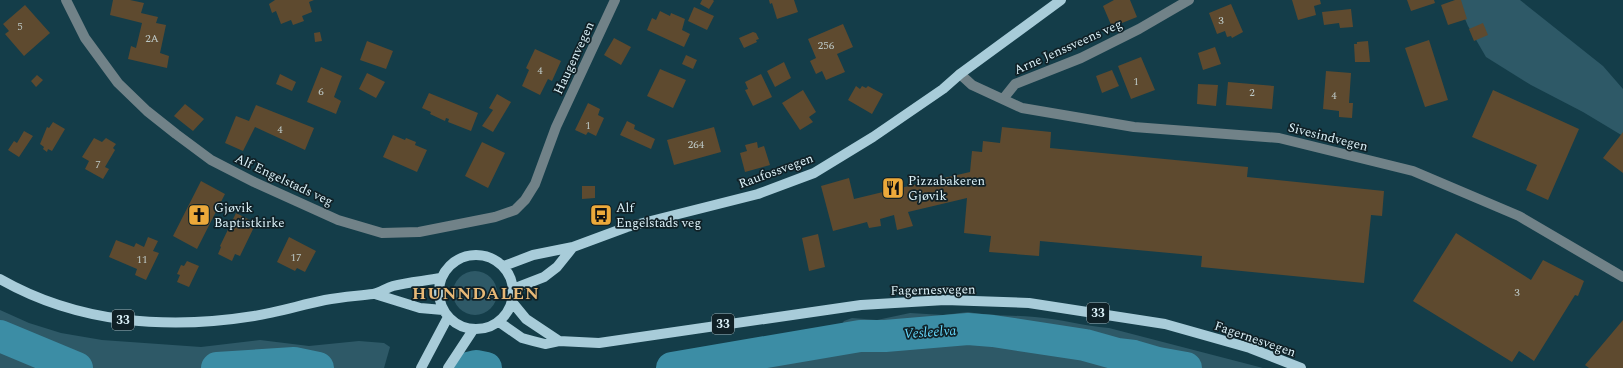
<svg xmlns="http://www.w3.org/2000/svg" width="1623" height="368" viewBox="0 0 1623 368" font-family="Spectral,serif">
<rect width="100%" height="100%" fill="#143d49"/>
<path fill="#2e5967" d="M1457,0H1520L1603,66L1623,89V136L1583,112L1531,85L1486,57L1468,26Z
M453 293a22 22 0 1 1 44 0a22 22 0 1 1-44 0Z
M0,310L29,323L61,333L102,340L201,347L260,340L309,346L359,341L384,343L390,347L384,368H0Z
M968,312C991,316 1012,315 1035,317C1060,319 1084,326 1109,328L1263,368H746L804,360L818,352L830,340L844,321L852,318L877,320L910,313L943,315Z"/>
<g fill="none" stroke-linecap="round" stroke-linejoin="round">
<path stroke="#3c8da5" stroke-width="32" d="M0,336L77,368
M217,368L294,363L318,368
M468,368L476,366L486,368
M672,368L860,336H885L968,329L993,331L1085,345L1117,354L1134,356L1158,363L1186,368"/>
</g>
<path fill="#5e4a2f" d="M113,0H130L144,3L141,13L158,17L156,23L166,25L160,53L169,56L167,68L128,59L131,46L136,48L142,23L110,15Z
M275,0H314L309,2L312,12L302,16L304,21L293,25L291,20L281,24L276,11L272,13L269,4Z
M702,0H713L714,1L709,9L700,4Z
M769,0H794L798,12L777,19L772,3L770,4Z
M1114,0H1130L1137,17L1112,27L1103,6Z
M1292,0H1320L1321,4L1314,6L1316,15L1298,20Z
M1407,0H1434L1435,3L1411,11Z
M1455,0H1461L1467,19L1448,25L1441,5Z
M1231,4L1243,32L1232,38L1231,36L1227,37L1225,31L1217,34L1209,13Z
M25,5L50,33L24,56L5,34L9,31L3,24Z
M694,7L714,16L707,30L688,21Z
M1351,9L1353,27L1340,28L1339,23L1324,25L1322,12Z
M660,11L670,16L671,13L685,19L682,30L690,34L684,47L647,30L652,18L656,20Z
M1483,23L1488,35L1474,41L1469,29Z
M843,24L853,47L837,54L845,72L826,80L822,71L816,74L810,61L816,58L808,39Z
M320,32L322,41L315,42L314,33Z
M753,32L756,33L759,39L756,40L757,42L744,48L739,38Z
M614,38L631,47L621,65L604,55Z
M1429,40L1448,100L1425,107L1405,48Z
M367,41L393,51L386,69L360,60Z
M1368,41L1370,62H1355L1354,44H1357V42Z
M1215,47L1221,64L1203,70L1198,53Z
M535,49L561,61L552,81L548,79L540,95L522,86L529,70L526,68Z
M686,55L697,60L693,69L682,64Z
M1141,57L1155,90L1131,99L1118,66Z
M784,62L791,78L775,87L767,71Z
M321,67L342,76L334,97L341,101L336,114L307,102Z
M660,69L686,80L673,108L647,96Z
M1112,70L1119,86L1102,93L1096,76Z
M1326,71L1351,73L1349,103H1353L1352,118L1339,117V111L1323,109Z
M367,73L385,82L376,98L359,89Z
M280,74L296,82L292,91L276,84Z
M761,74L772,97L753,106L745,90L748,89L745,82Z
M37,75L43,80L36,87L31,81Z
M1228,82L1274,86L1272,109L1226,105Z
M1198,84L1218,85L1216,106L1197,104Z
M856,86L860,89L862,86L866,88L868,86L883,94L872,114L848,100Z
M803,90L816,112L809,117L813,122L800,130L782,103Z
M1493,90L1579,129L1548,200L1526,190L1537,165L1472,137Z
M429,93L478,113L471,131L448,122L449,119L446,118L445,121L430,114L431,112L422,108Z
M497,94L511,102L493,132L482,126L493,110L489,108Z
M588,103L600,109L598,115L604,118L596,136L588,132L586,135L575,130Z
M185,104L204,119L193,131L174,116Z
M256,105L314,128L305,150L255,127L243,151L225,143L236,116L249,121Z
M627,121L635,125L634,129L655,139L651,149L620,135Z
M53,122L65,129L52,151L48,149L47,152L43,149L44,147L40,144L47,127L49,128Z
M714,127L721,152L674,165L667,140Z
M1002,127L1051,132L1050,148L1248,167L1247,177L1384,191L1382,216L1371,215L1364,283L1201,267L1202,256L1040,241L1039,256L989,252L991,236L964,233L967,198L908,212L913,226L897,230L894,215L880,219L881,226L869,228L867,222L833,231L821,186L849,178L854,199L883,192L882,185L895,182L896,189L970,172L972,151L982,152L983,141L1000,143Z
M24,131L33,136L19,157L8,150L14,141L17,143Z
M1623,132V173L1603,158Z
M393,135L405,140L406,138L416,142L415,145L427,150L417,172L383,157Z
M94,138L102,142L106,138L116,144L113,148L115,150L105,167L109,169L103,179L85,169L89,161L82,157Z
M482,142L505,153L488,188L465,176Z
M757,142L758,148L764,146L770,165L745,172L740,153L747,151L745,145Z
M201,181L225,194L197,249L173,236Z
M582,186H595V198L582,199Z
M236,213L256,223L240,256L235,254L232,261L218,254L221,247L220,246Z
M1456,233L1531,280L1543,260L1584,281L1578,296L1575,295L1534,361L1519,351L1512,362L1413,301Z
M818,234L825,267L809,271L802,238Z
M148,237L158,241L153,251L159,253L146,280L135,275L137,269L109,257L116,240L134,247L136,243L144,247Z
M289,237L316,251L305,272L297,268L295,271L277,262Z
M187,261L199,266L189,287L177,282L180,275L177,274L181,265L184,266Z
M1623,320V368H1589L1585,365Z"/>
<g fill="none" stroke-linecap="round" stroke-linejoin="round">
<path stroke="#718288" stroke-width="10" d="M66,0L85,38L118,83L147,111L176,134L211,160L254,182L338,220L382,233L419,232L495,217L515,210L525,200L535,184L556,127L615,0
M960,74L972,85L1022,108L1134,127L1279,138L1413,171L1519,216L1623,277
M1003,99L1015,84L1081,58L1139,29L1189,0"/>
<path stroke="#a8ccd9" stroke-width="10" d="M439 292a37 37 0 1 1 74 0a37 37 0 1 1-74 0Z
M504,266L533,255L573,247L627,227L758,194L814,173L873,137L943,89L960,74L1061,0
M0,279C77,323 167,330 254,316C278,312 301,305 325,300C341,297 357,296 373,294C380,293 386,288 393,286C408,282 425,281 441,278
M513,289L544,277L557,267L573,247
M375,294L420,308L443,310
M512,302L526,319L559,341
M499,322L522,338L533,341L545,344L559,341L599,343L861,305L945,300L1029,303L1165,324L1250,348L1301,368
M421,368L448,317
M448,368L473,330"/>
</g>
<defs>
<g id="restaurant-square" transform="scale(1.15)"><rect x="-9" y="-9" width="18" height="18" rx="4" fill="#eca93a" stroke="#102127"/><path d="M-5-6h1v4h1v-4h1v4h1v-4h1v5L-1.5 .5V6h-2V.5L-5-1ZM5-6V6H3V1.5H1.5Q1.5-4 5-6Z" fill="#111"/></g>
<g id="church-square" transform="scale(1.15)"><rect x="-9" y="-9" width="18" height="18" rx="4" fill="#eca93a" stroke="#102127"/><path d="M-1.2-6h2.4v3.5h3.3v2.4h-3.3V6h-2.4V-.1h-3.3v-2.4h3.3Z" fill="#111"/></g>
<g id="bus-square" transform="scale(1.15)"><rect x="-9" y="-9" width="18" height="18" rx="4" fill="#eca93a" stroke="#102127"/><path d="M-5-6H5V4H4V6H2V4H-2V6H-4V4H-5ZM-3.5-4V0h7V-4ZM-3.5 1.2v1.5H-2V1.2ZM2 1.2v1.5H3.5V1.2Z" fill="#111"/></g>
</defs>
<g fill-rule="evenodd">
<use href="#restaurant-square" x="893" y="188"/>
<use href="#church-square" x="199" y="215"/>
<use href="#bus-square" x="601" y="215"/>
</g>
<g text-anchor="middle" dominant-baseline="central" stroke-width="3.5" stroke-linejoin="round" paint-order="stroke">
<g font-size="11" fill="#bdc9c7">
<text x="1221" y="20">3</text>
<text x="20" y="26">5</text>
<text x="152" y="38">2A</text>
<text x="826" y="45">256</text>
<text x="540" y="70">4</text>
<text x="1136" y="81">1</text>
<text x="321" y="91">6</text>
<text x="1252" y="92">2</text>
<text x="1334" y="95">4</text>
<text x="588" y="125">1</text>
<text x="280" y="129">4</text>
<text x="696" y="144">264</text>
<text x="98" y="164">7</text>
<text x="296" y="257">17</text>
<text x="142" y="259">11</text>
<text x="1517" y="292">3</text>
</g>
<g fill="#102127" stroke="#a0b4bb" stroke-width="1">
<rect x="1087" y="303" width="22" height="20" rx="3"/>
<rect x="112" y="310" width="22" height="20" rx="3"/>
<rect x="712" y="314" width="22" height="20" rx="3"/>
</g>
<g font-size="12" font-weight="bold" fill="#ddf3fa">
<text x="1098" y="313">33</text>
<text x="123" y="320">33</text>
<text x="723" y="324">33</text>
</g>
<g font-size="13" fill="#ddf3fa" stroke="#102127">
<text transform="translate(1068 47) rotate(-24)">Arne Jenssveens veg</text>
<text transform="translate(574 58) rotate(-65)">Haugenvegen</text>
<text transform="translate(1328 137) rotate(14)">Sivesindvegen</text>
<text transform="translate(776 171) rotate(-20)">Raufossvegen</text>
<text transform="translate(284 180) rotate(25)">Alf Engelstads veg</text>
<text transform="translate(933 290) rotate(-1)">Fagernesvegen</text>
<text transform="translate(1255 339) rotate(19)">Fagernesvegen</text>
</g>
<g font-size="13" fill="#ddf3fa" stroke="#102127" text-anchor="start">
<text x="908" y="181">Pizzabakeren<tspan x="908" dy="15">Gjøvik</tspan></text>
<text x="214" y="208">Gjøvik<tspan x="214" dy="15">Baptistkirke</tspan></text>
<text x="616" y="208">Alf<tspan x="616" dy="15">Engelstads veg</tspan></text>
</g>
<g font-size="14" font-style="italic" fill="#65d9fd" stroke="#102127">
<text transform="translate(930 332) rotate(-4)">Vesleelva</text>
</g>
<g font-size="17" font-weight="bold" letter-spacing="1" fill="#e8b977" stroke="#102127">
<text x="476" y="294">HUNNDALEN</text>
</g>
</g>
</svg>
